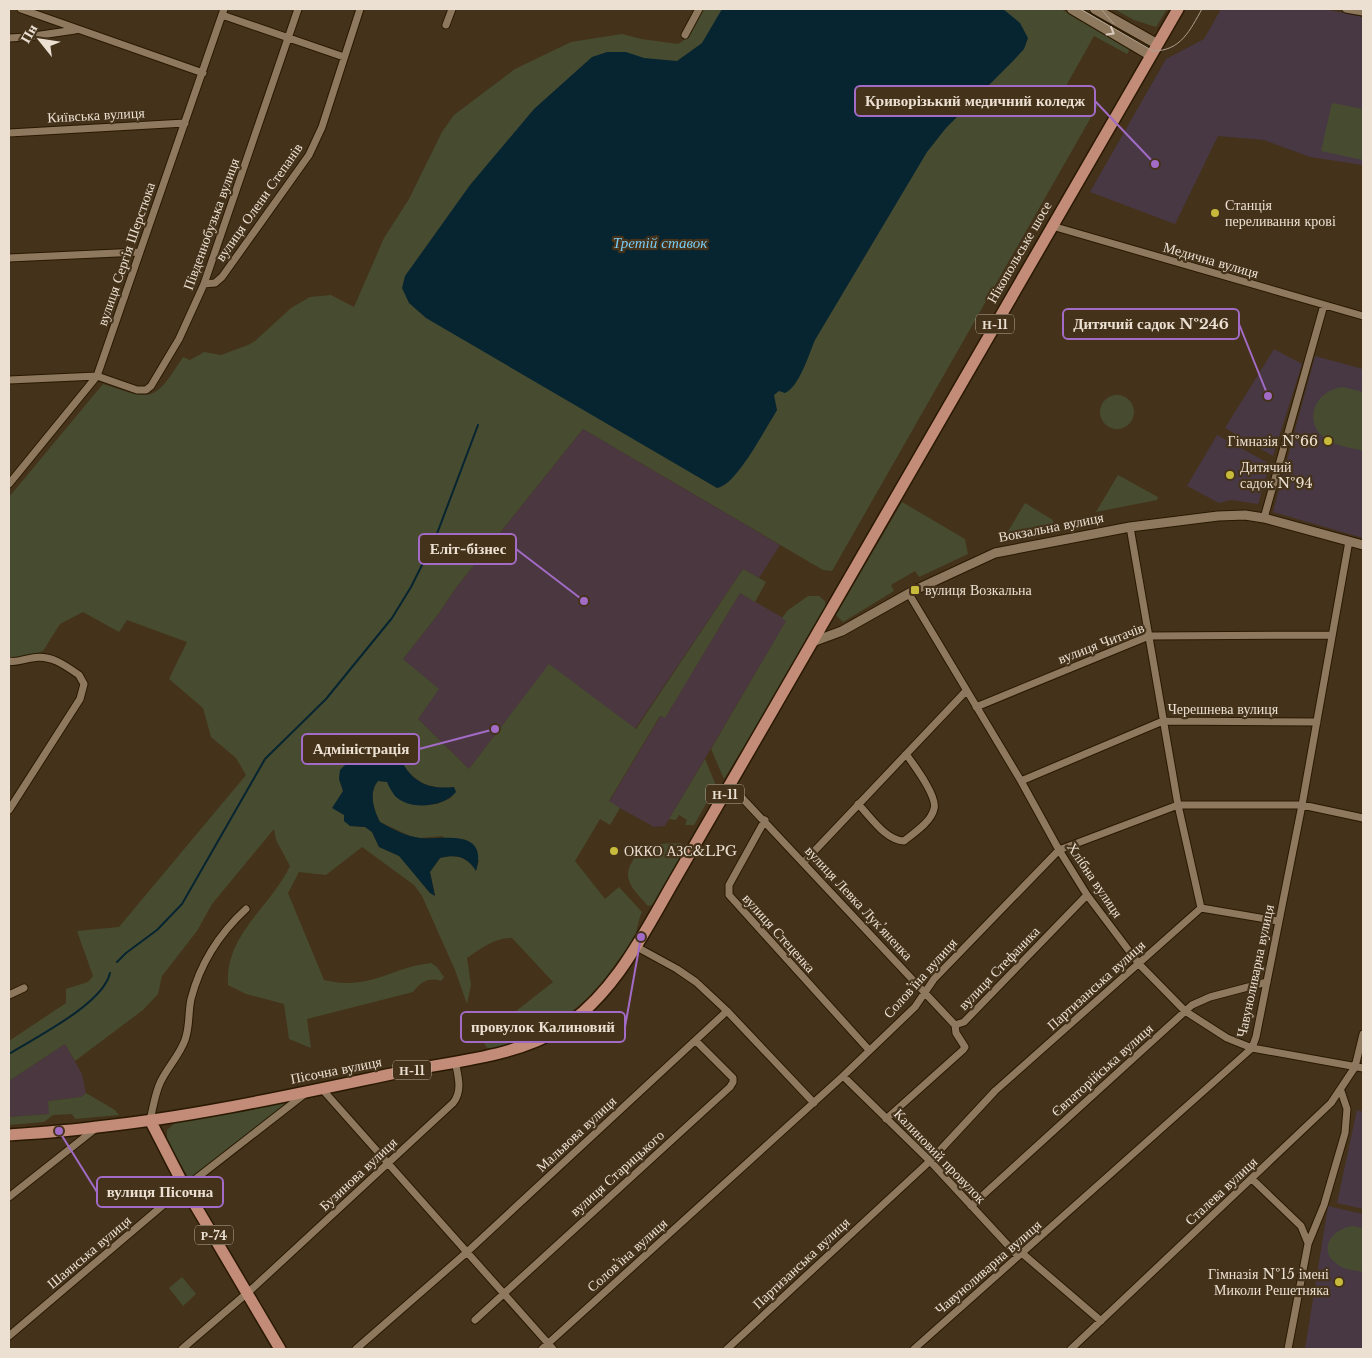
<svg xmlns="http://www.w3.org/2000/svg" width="1372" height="1358" viewBox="0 0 1372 1358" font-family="'Libre Baskerville',serif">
<rect width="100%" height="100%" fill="#44321a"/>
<path fill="#4a373f" d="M583,429L780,545L759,578L743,569L635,729L549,665L469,769L417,718L403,659L439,613L455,589Z
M740,593L787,620L665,826L654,827L609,802L661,715L665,717Z
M65,1044L82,1074L86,1093L81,1097L48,1101L50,1114L9,1117V1081Z"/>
<path fill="#483844" d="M1221,9H1324L1363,17V165L1310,157L1264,140L1218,136L1175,224L1090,192L1166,59L1204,39Z
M1274,349L1302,364L1273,456L1225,428Z
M1315,356L1363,369V538L1273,512Z
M1217,435L1270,464L1258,504L1231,500L1219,503L1187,486Z
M1357,1110L1363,1112V1209L1337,1203Z
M1328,1206L1363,1214V1349H1305Z"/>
<path fill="#474c30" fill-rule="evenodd" d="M703,9H1061L1130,49L1127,54L1094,36L1066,86L1098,105L832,571L823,570L583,429L455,589L439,613L403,659L439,689L418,719L469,769L549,664L636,729L743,569L766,582L755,602L740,593L665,718L660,716L609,801L620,808L610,825L600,819L575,861L605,899L619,887L642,912C638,921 638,925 636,933C634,942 624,952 619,959C583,1012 551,1030 493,1050L486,1047L482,1038L553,982L512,938C496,937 480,949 467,958L471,985L467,1004L455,970L422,896L414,885L362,847L326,875L299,872L288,893L324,980C370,991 389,968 431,963L437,967L444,977L441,981C429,977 421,982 413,992L307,1019L311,1048L289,1039L284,1004L246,994L228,985C225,934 270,908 290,866L276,840L274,829L212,904L197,931L162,976L158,994L143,1010L75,1061L65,1044L9,1081V1041L66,1003V989L88,982L93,976L77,931L119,927L246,775L236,758L211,737L203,708L169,679L187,642L127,620L119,632L83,612L60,624L43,651L21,659L9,658V497L103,384C154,401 154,402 183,357L190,360L204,352L221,355L248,345L255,341L291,308L310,297L331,295L354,307L384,238L409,199L442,132L454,115L515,69L571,42L622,34L641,39L678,44L687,38ZM390,744C406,773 419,791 454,787L451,798L437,804L416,805L387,782L378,781C368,793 374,810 380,822L410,836L420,838L442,836L479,861L476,870C466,856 456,854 440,858L430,872L435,895L430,893L400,856L379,847L372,832L365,827L350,826L345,815L333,808L343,791L339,779C353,748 358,751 390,744Z
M1114,9H1167L1156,27L1134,20Z
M1332,103L1363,109V160L1321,151Z
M1343,387L1363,392V451C1351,447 1332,446 1323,437C1302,418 1318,389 1343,387Z
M1100 412a17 17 0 1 1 34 0a17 17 0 1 1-34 0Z
M1118,475L1158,497L1157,500L1096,512Z
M902,502L965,539L968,554L919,577L915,571L891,585L894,591L843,622L836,615Z
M1025,503L1053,520V524L1007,533Z
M808,596H819L825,601L826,608L804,649L724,779L711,749L786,621L782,618L787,611Z
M705,759L715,783L714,790L694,825H685L687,820L679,815L676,820L669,819Z
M681,843L685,850L652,905L648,906C635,891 620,880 633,860C636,854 639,849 646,846C656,843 670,844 681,843Z
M86,1093L115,1110L119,1115L75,1119L72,1114L53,1115L44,1122L9,1125V1117L49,1114L48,1101L81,1097Z
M293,1099L189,1179L167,1140V1130L176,1122Z
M1352,1226L1363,1228V1272C1355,1270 1344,1270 1337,1264C1317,1250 1332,1229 1352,1226Z
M182,1277L196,1294L183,1306L169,1288Z"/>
<path fill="#072431" d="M722,9H1003L1020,23L1028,38L1024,49L1014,60L946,128L927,152L815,340C809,354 799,387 785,393L779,391L774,395L777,410L773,417C762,434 736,485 717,488L426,318L409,303L402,288L405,276L470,185L534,109L592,57L607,52H626L644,58L677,61L702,43Z
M374,736C406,739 395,794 454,787L456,792C444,807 410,811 395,796C392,792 389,787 387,782L378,781C368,793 374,810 380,822C392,829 406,836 420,838C442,840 489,827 476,871C467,856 456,854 440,858L430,872L435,896L430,893L399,856L379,847L372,832L365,827L350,826L344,821V815L332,808L343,791L339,779L340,770Z"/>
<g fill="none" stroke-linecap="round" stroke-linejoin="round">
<path stroke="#072431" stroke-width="2" d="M117,962L126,953L157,930L182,904L265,759L326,699L392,618L411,587L435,539L478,425
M9,1054C36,1037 103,1004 110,973"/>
<g stroke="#2a1902" stroke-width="9">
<path id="minor" d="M21,9L203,73
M1346,9L1363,12
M222,15L344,57
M446,25L452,9
M685,35L699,9
M9,38L27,37L75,30
M9,133L185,123
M1052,226L1363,316
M9,258L139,252
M204,284L215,283L222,277L309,155L322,127L360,9
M9,380L97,376L137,390H146L151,386L179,339L204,284L298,9
M9,484L97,376L224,9
M1264,518L1324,305
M909,594L1021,781L1059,850L1087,895L1139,964L1185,1011L1227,1038L1252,1048L1363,1068
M9,661C17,663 24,659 32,658C50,654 65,665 79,675L84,684L80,699L9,810
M976,707L1149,636L1332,635
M1021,781L1163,721L1317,722
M730,785L955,1025
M858,804C871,817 885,840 904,841C914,833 931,822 934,809C938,797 914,765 906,754
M765,820L729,885V895L869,1050
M804,862L966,691
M1201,908L1278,921
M9,995L24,988
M727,1011L814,1103
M843,1076L930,1161L1017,1255
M322,1089L553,1349
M886,1119L963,1050L965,1047L956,1033L955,1025L964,1022L1087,895
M150,1120C153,1108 155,1094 160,1083C167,1068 179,1056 185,1040C190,1026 188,1013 191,999C200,964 220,933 246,909
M1252,1179L1301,1226L1308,1243
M9,1197L95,1129
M971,1206L1192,1005L1210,997L1267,982
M1023,1254L1101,1321
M475,1320L730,1087L733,1082V1078L696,1041
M9,1336L175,1195L306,1093
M182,1349L253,1288L453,1103C463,1091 458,1076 455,1061
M356,1349L466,1253L727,1011L696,982L677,969L635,946
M542,1349L843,1076L915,1007L934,979L1059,850L1178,805H1302L1363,818
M727,1349L930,1161L995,1091L1201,908L1178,805L1130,527
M914,1349L1252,1048L1256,1037L1302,805L1349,541
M1071,1349L1331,1103L1355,1067L1363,1034
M1288,1349L1308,1244L1324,1205L1345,1133L1347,1109L1341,1091"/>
</g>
<g stroke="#2a1902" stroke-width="11">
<path id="tertiary" d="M815,641L842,631L915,590L995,553L1130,527L1218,516L1245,515L1264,518L1363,545"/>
</g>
<g stroke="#2a1902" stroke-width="12">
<path id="secondary" d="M1072,9L1150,55
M1095,9L1157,44"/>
</g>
<g stroke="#2a1902" stroke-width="14">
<path id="primary" d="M150,1120L185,1188L280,1349
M9,1135C38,1133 68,1131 97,1127C199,1116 301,1093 401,1072C455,1061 515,1057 562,1028C614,995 644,933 674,881C696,843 718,805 740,767C888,515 1030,261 1178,9"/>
</g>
<use href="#minor" stroke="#8e795f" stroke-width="7"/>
<use href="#tertiary" stroke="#8e795f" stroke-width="9"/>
<use href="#secondary" stroke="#8e795f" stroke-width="10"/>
<use href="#primary" stroke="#c28c78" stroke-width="11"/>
<path stroke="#aea18f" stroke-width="1" d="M1080,9L1153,51C1181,51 1190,30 1202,9
M1101,9L1114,24"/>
</g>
<defs><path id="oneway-chevron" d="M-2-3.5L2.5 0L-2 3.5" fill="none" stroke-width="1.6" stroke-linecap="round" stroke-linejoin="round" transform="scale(1.25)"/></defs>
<use stroke="#d8cbbb" href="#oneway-chevron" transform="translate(1111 32) rotate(30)"/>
<g fill="#c8bb3b" stroke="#44321a" stroke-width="2">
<circle cx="1215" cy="213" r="5"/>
<circle cx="1328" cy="441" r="5"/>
<circle cx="1230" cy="475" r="5"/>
<rect x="910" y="585" width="10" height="10" rx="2.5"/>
<circle cx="614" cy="851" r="5"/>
<circle cx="1339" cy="1282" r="5"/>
</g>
<g text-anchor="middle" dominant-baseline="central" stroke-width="4.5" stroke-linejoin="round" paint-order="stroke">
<g fill="#44321a" stroke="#b9ac9b" stroke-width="1">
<rect x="976" y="314.5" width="38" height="19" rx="4"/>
<rect x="706" y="784.5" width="38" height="19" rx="4"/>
<rect x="393" y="1060.5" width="38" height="19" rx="4"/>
<rect x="195" y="1225.5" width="38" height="19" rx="4"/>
</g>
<g font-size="12" font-weight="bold" fill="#ebe0d2">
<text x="995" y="324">Н-11</text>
<text x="725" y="794">Н-11</text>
<text x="412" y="1070">Н-11</text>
<text x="214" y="1235">Р-74</text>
</g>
<g font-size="14" fill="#ebe0d2" stroke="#44321a">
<text transform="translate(96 115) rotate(-3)">Київська вулиця</text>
<text transform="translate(259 202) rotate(-55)">вулиця Олени Степанів</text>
<text transform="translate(211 224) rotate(-70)">Південнобузька вулиця</text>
<text transform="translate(1019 252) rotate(-60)">Нікопольське шосе</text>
<text transform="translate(126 254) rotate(-71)">вулиця Сергія Шерстюка</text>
<text transform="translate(1211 260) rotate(16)">Медична вулиця</text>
<text transform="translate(1051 527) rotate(-11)">Вокзальна вулиця</text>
<text transform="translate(1101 643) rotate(-21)">вулиця Читачів</text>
<text x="1223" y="709">Черешнева вулиця</text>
<text transform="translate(1095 880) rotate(56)">Хлібна вулиця</text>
<text transform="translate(859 903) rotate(47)">вулиця Левка Лукʼяненка</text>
<text transform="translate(779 933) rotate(48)">вулиця Стеценка</text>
<text transform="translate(999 968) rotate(-46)">вулиця Стефаника</text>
<text transform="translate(1255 971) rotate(-78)">Чавуноливарна вулиця</text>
<text transform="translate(920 978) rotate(-48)">Соловʼїна вулиця</text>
<text transform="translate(1096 985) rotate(-42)">Партизанська вулиця</text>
<text transform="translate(336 1070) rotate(-11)">Пісочна вулиця</text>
<text transform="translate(1102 1070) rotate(-42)">Євпаторійська вулиця</text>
<text transform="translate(576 1134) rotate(-43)">Мальвова вулиця</text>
<text transform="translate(940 1156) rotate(46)">Калиновий провулок</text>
<text transform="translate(617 1173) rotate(-42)">вулиця Старицького</text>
<text transform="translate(358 1174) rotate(-43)">Бузинова вулиця</text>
<text transform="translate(1221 1191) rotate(-43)">Сталева вулиця</text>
<text transform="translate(89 1252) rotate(-40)">Шаянська вулиця</text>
<text transform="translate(627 1255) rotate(-42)">Соловʼїна вулиця</text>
<text transform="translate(801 1263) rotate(-43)">Партизанська вулиця</text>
<text transform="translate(988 1267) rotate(-41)">Чавуноливарна вулиця</text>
</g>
<g font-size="14" fill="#ebe0d2" stroke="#44321a" text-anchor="start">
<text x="1225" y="205">Станція<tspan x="1225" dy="16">переливання крові</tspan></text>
<text x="1318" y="441" text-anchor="end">Гімназія №66</text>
<text x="1240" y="467">Дитячий<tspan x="1240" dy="16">садок №94</tspan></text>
<text x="925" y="590">вулиця Возкальна</text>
<text x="624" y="851">ОККО АЗС&amp;LPG</text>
<text x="1329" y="1274" text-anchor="end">Гімназія №15 імені<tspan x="1329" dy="16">Миколи Решетняка</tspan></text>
</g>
<g font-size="15" font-style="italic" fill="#76cbf4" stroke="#44321a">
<text x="660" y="242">Третій ставок</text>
</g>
</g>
<path fill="none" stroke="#a26bc6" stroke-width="2" d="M1155 164L1095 101M1268 396L1239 324M584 601L516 549M495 729L419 749M641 937L625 1027M59 1131L97 1192"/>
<g fill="#a26bc6" stroke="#44321a" stroke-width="2">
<circle cx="1155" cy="164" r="5"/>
<circle cx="1268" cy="396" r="5"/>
<circle cx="584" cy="601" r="5"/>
<circle cx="495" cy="729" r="5"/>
<circle cx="641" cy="937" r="5"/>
<circle cx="59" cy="1131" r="5"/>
</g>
<g fill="#44321a" stroke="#a26bc6" stroke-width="2">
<rect x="855" y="86" width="240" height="30" rx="5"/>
<rect x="1063" y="309" width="176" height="30" rx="5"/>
<rect x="419" y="534" width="97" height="30" rx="5"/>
<rect x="302" y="734" width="117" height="30" rx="5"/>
<rect x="461" y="1012" width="164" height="30" rx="5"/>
<rect x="97" y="1177" width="126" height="30" rx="5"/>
</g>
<g font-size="15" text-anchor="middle" font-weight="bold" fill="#ebe0d2">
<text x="975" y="106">Криворізький медичний коледж</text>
<text x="1151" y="329">Дитячий садок №246</text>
<text x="468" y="554">Еліт-бізнес</text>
<text x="361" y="754">Адміністрація</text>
<text x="543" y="1032">провулок Калиновий</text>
<text x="160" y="1197">вулиця Пісочна</text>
</g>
<rect width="1372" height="1358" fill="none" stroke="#ebe0d2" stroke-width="20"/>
<g transform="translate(40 40) rotate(300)" stroke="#44321a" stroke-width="4" paint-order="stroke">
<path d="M0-4L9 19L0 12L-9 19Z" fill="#ebe0d2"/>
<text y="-8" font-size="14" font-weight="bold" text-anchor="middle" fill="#ebe0d2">Пн</text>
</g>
</svg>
